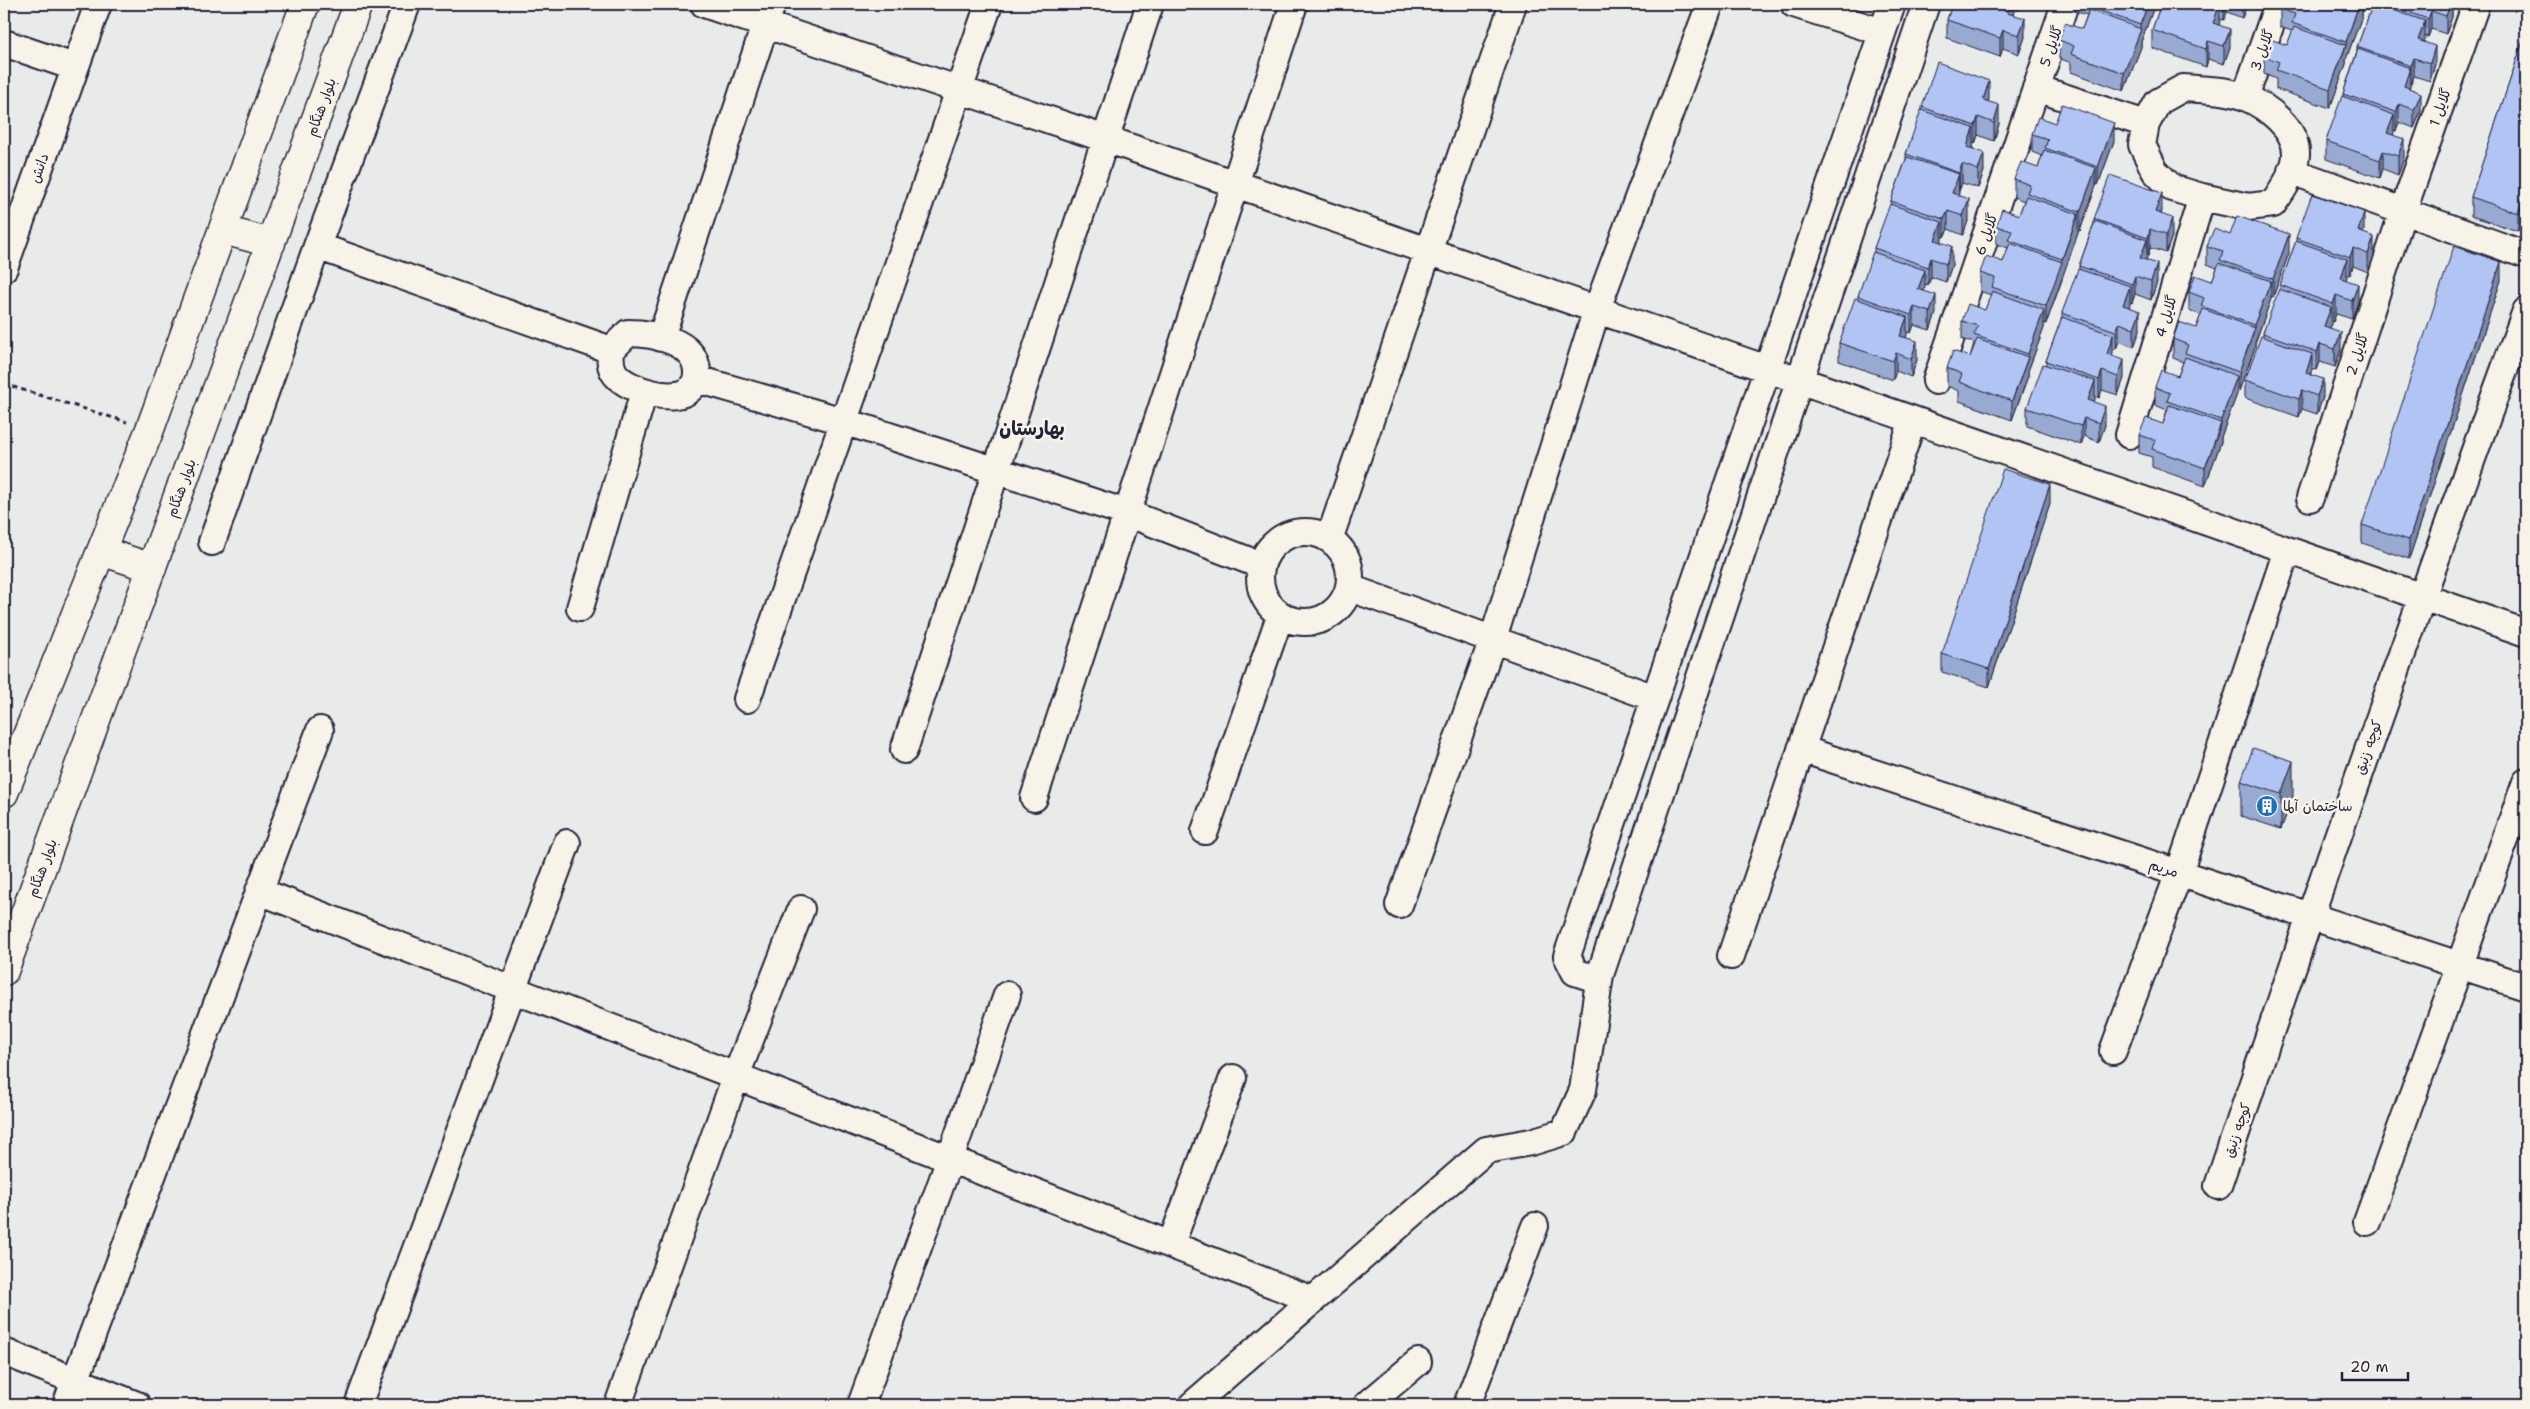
<svg xmlns="http://www.w3.org/2000/svg" width="2530" height="1409" viewBox="0 0 2530 1409" font-family="'Shantell Sans','Playpen Sans Arabic',sans-serif">
<rect width="100%" height="100%" fill="#e9eaea"/>
<filter id="ink" filterUnits="userSpaceOnUse"><feTurbulence type="fractalNoise" baseFrequency=".02" numOctaves="2"/><feDisplacementMap in="SourceGraphic" scale="10" xChannelSelector="R" yChannelSelector="G"/><feConvolveMatrix kernelMatrix="1 2 1 2 8 2 1 2 1" color-interpolation-filters="sRGB"/></filter>
<g filter="url(#ink)">
<g fill="none" stroke-linecap="round" stroke-linejoin="round">
<g stroke="#22223b" stroke-width="30">
<path id="minor" d="M704,4L1106,139L2526,633
M1794,4L1882,32
M4,43L74,67
M2036,88L2146,124
M2183,88C2203,90 2226,89 2245,97C2266,106 2297,128 2296,155C2295,172 2283,190 2273,204L2248,207L2202,197L2172,188L2155,171L2142,145L2146,124L2158,102Z
M2245,97L2278,4
M2291,171L2526,255
M317,246L611,350
M4,268L98,4
M628,333C652,333 697,341 697,372C697,379 695,385 690,389C676,404 628,390 616,375C610,368 610,360 611,350Z
M661,338L772,4
M697,379L843,421L1127,513L1260,565
M1936,381L2065,4
M2129,435L2202,197
M2310,498L2403,211L2476,4
M1260 577a45 45 0 1 1 90 0a45 45 0 1 1-90 0Z
M1330,537L1513,4
M212,542L317,246L407,4
M1350,588L1655,698
M580,608L644,392
M747,699L989,4
M1801,749L2526,987
M904,750L1150,4
M1034,798L1294,4
M1205,831L1280,616
M259,891L1313,1300
M1399,905L1493,639L1597,309L1710,4
M1731,956L1913,420
M1600,975L1587,976L1575,972L1567,956L1892,4
M2113,1051L2179,873L2287,550
M2218,1186C2317,893 2419,601 2526,311
M2367,1222L2526,782
M1171,1244L1233,1078
M4,1352L137,1405
M66,1405L320,730
M358,1405L567,843
M618,1405L736,1076L801,909
M861,1405L950,1159L1007,995
M1192,1405L1486,1150L1531,1142L1564,1132L1583,1090L1600,975L1926,4
M1367,1405L1418,1362
M1467,1405L1535,1226"/>
</g>
<g stroke="#22223b" stroke-width="31">
<path id="major" d="M223,230L271,243
M101,551L152,568
M4,793L150,429L305,4
M4,971L358,4"/>
</g>
<path stroke="#22223b" stroke-width="3" stroke-dasharray="5 4" stroke-linecap="butt" d="M4,384L127,422"/>
<use href="#minor" stroke="#f7f3e8" stroke-width="26"/>
<use href="#major" stroke="#f7f3e8" stroke-width="28"/>
</g>
<path fill="#98a9d2" stroke="#22223b" d="M1952,4H2021L2019,10L2014,8L2013,15L2025,37L2019,54L2003,48L2000,57L1947,38V20Z
M2027,4H2038L2037,7Z
M2074,4H2155L2141,42V47L2124,91L2071,72V63L2059,58V40L2082,29L2087,15L2074,11Z
M2161,4H2247L2242,18L2227,12L2224,20L2220,19L2219,25L2230,47L2224,64L2208,59L2206,67L2152,48V30Z
M2282,4H2366L2363,12L2362,11V16L2346,59V64L2330,108L2276,89V79L2264,74V56L2287,45L2292,33V31L2280,27V9Z
M2373,4H2452V17L2446,34L2431,29L2428,37L2425,36L2424,42L2435,64L2430,81L2414,76L2411,84H2410L2409,89L2421,111L2414,128L2399,122L2396,131L2394,130L2393,135L2404,158L2398,175L2383,169L2380,178L2326,159V141L2343,97V94L2357,51V47Z
M2526,32L2518,231L2471,216V197Z
M1989,99L1988,102L1999,124L1994,141L1978,135L1975,144L1973,143V149L1984,171L1978,188L1962,183L1959,191L1958,195L1969,218L1963,235L1948,229L1944,237H1942L1941,243L1952,265L1946,282L1931,277L1928,285L1925,284L1924,291L1936,313L1930,330L1914,325L1911,333L1907,332L1906,338L1917,360L1911,377L1896,371L1893,380L1839,361V343L1858,299V296L1874,252V248L1891,204V201L1906,159V154L1922,110V107Z
M2055,123L2114,141L2098,185L2096,184V186L2080,231L2078,230V233L2062,277V280L2046,324L2044,323V328L2028,371V376L2012,420L1959,401V391L1947,386V368L1970,357L1974,343L1962,339V321L1985,310L1991,295L1980,291V273L2003,262L2008,248L1996,244V226L2019,215L2024,201L2014,197V179L2038,168L2042,156L2032,152V134Z
M2162,211L2161,214L2172,236L2166,253L2150,248L2148,256H2147L2146,260L2157,282L2151,300L2135,294L2132,303L2130,302L2129,307L2140,330L2134,347L2119,341L2116,349H2113L2112,356L2124,378L2118,395L2102,390L2099,398L2095,396L2094,402L2105,425L2099,442L2084,436L2081,445L2027,426V408L2046,364V361L2062,317V313L2079,269V266L2094,223V219Z
M2364,230L2363,233L2374,255L2368,272L2353,266L2350,275L2347,274L2346,280L2358,302L2352,319L2336,314L2333,322L2331,321L2330,328L2341,350L2335,367L2320,362L2317,370L2312,369V375L2323,397L2317,414L2302,409L2299,417L2245,398V380L2263,337V333L2280,290V285L2296,241V238Z
M2230,235L2289,253L2273,297L2271,296V299L2255,343V347L2239,391L2237,390V394L2221,437V442L2205,486L2152,467V457L2139,453V435L2163,424L2167,410L2155,405V387L2178,376L2183,362L2173,358V339L2196,328L2201,315L2189,310V292L2212,281L2217,268L2207,264V246Z
M2501,280L2409,559L2362,543V525Z
M2050,503L1989,687L1942,672V654Z
M2241,781L2293,796L2281,829L2241,816Z"/>
<path fill="#7c89ab" stroke="#22223b" d="M2011,4H2014V12L2007,31V13Z
M2148,4H2155L2141,42V47L2124,91V73L2140,31V25Z
M2220,4V22L2213,41V23Z
M2224,4H2227V12L2224,20Z
M2242,4H2247L2242,18Z
M2359,4H2362V16L2346,59V64L2330,108V89L2346,46V42Z
M2363,4H2366L2363,12Z
M2450,4H2452V17L2446,34V16Z
M2431,11V29L2428,37V19Z
M2025,18V37L2019,54V35Z
M2425,21V39L2418,58V40Z
M2230,29V47L2224,64V46Z
M2003,30V48L2000,57V38Z
M2208,41V59L2206,67V49Z
M2435,46V64L2430,81V63Z
M2414,58V76L2411,84V66Z
M2410,68V86L2404,105V86Z
M1989,81V99L1983,118V100Z
M2421,93V111L2414,128V110Z
M2399,104V122L2396,131V112Z
M1999,105V124L1994,141V123Z
M2394,115V133L2387,152V133Z
M1978,117V135L1975,144V126Z
M2114,123V141L2098,185V167Z
M1973,128V146L1967,165V147Z
M2404,139V158L2398,175V156Z
M2383,151V169L2380,178V160Z
M1984,153V171L1978,188V170Z
M1962,164V183L1959,191V173Z
M2096,168V186L2080,231V212Z
M1959,174V193L1952,212V193Z
M2526,189V208L2518,231V213Z
M2162,193V211L2155,230V212Z
M1969,199V218L1963,235V216Z
M1948,211V229L1944,237V219Z
M2364,212V230L2358,249V231Z
M2078,214V233L2046,324V306Z
M2172,218V236L2166,253V235Z
M1942,222V240L1935,259V240Z
M2150,229V248L2148,256V238Z
M2289,234V253L2273,297V279Z
M2374,237V255L2368,272V254Z
M2147,240V258L2140,277V258Z
M1952,246V265L1946,282V264Z
M2353,248V266L2350,275V257Z
M1931,258V277L1928,285V267Z
M2347,259V277L2341,296V278Z
M2501,262V280L2409,559V540Z
M2157,264V282L2151,300V281Z
M1925,270V288L1918,307V289Z
M2135,276V294L2132,303V284Z
M2271,281V299L2255,343V347L2239,391V372L2254,329V325Z
M2358,284V302L2352,319V301Z
M2130,286V305L2123,324V305Z
M1936,295V313L1930,330V312Z
M2336,295V314L2333,322V304Z
M1914,307V325L1911,333V315Z
M2331,307V325L2324,344V326Z
M2044,310V328L2028,371V376L2012,420V401L2028,358V354Z
M2140,311V330L2134,347V328Z
M1907,317V335L1900,354V336Z
M2119,323V341L2116,349V331Z
M2341,332V350L2335,367V349Z
M2113,335V353L2107,372V354Z
M1917,341V360L1911,377V359Z
M2320,344V362L2317,370V352Z
M1896,353V371L1893,380V361Z
M2312,354V372L2306,391V373Z
M2124,360V378L2118,395V377Z
M2102,371V390L2099,398V380Z
M2237,376V394L2221,437V442L2205,486V468L2221,425V420Z
M2323,379V397L2317,414V396Z
M2095,381V400L2088,419V400Z
M2302,390V409L2299,417V399Z
M2105,406V425L2099,442V423Z
M2084,418V436L2081,445V426Z
M2050,484V503L1989,687V669Z
M2293,761V796L2281,829V794Z"/>
<path fill="#b1c4f4" stroke="#22223b" d="M1952,4H2011L2007,13L2025,18L2019,35L2003,30L2000,38L1947,20Z
M2088,4H2148L2140,25L2087,6Z
M2161,4H2220L2213,23L2230,29L2224,46L2208,41L2206,49L2152,30Z
M2282,4H2359L2346,42L2292,23L2295,14L2280,9Z
M2373,4H2375L2425,21L2418,40L2435,46L2430,63L2414,58L2411,66L2357,47Z
M2385,4H2450L2446,16L2431,11L2428,19Z
M2089,10L2141,29L2124,73L2071,54L2074,46L2059,40L2065,23L2082,29Z
M2294,27L2346,45L2330,89L2276,70L2279,62L2264,56L2270,39L2287,45Z
M2526,32V189L2518,213L2471,197Z
M2358,49L2410,68L2404,86L2421,93L2414,110L2399,104L2396,112L2343,94Z
M1937,62L1989,81L1983,100L1999,105L1994,123L1978,117L1975,126L1922,107Z
M2342,96L2394,115L2387,133L2404,139L2398,156L2383,151L2380,160L2326,141Z
M2062,104L2114,123L2098,167L2045,148L2048,139L2032,134L2038,117L2055,123Z
M1921,110L1973,128L1967,147L1984,153L1978,170L1962,164L1959,173L1906,154Z
M2044,150L2096,168L2080,212L2027,193L2030,185L2014,179L2021,162L2038,168Z
M1907,157L1959,174L1952,193L1969,199L1963,216L1948,211L1944,219L1891,201Z
M2110,175L2162,193L2155,212L2172,218L2166,235L2150,229L2148,238L2094,219Z
M2312,194L2364,212L2358,231L2374,237L2368,254L2353,248L2350,257L2296,238Z
M2026,196L2078,214L2062,259L2008,240L2012,231L1996,226L2002,209L2019,215Z
M1890,204L1942,222L1935,240L1952,246L1946,264L1931,258L1928,267L1874,248Z
M2237,216L2289,234L2273,279L2220,260L2223,251L2207,246L2214,229L2230,235Z
M2095,221L2147,240L2140,258L2157,264L2151,281L2135,276L2132,284L2079,266Z
M2296,241L2347,259L2341,278L2358,284L2352,301L2336,295L2333,304L2280,285Z
M2010,243L2062,262L2046,306L1992,287L1995,278L1980,273L1986,256L2003,262Z
M2454,246L2501,262L2409,540L2362,525Z
M1873,252L1925,270L1918,289L1936,295L1930,312L1914,307L1911,315L1858,296Z
M2219,263L2271,281L2254,325L2201,306L2204,298L2189,292L2195,275L2212,281Z
M2078,269L2130,286L2123,305L2140,311L2134,328L2119,323L2116,331L2062,313Z
M2279,289L2331,307L2324,326L2341,332L2335,349L2320,344L2317,352L2263,333Z
M1992,291L2044,310L2028,354L1974,335L1978,326L1962,321L1968,304L1985,310Z
M1855,298L1907,317L1900,336L1917,341L1911,359L1896,353L1893,361L1839,343Z
M2203,309L2255,328L2239,372L2185,353L2188,345L2173,339L2179,322L2196,328Z
M2062,317L2113,335L2107,354L2124,360L2118,377L2102,371L2099,380L2046,361Z
M2261,336L2312,354L2306,373L2323,379L2317,396L2302,390L2299,399L2245,380Z
M1977,339L2028,357L2012,401L1959,382L1962,374L1947,368L1953,351L1970,357Z
M2185,357L2237,376L2221,420L2167,401L2170,393L2155,387L2161,370L2178,376Z
M2043,364L2095,381L2088,400L2105,406L2099,423L2084,418L2081,426L2027,408Z
M2169,405L2221,423L2205,468L2152,449L2155,440L2139,435L2146,418L2163,424Z
M2003,469L2050,484L1989,669L1942,654Z
M2253,748L2293,761L2281,794L2241,781Z"/>
</g>
<defs>
<g id="building-disc" transform="scale(1.125)"><circle r="9.5" fill="#1f6fb2" stroke="#f7f3e8"/><path d="M-4-6H4V6H1V3H-1V6H-4ZM-2.5-4.3h1.7v1.8h-1.7ZM.8-4.3h1.7v1.8H.8ZM-2.5-1h1.7V.8h-1.7ZM.8-1h1.7V.8H.8Z" fill="#fff"/></g>
</defs>
<g fill-rule="evenodd">
<use href="#building-disc" x="2267" y="806"/>
</g>
<g text-anchor="middle" dominant-baseline="central" stroke-width="5" stroke-linejoin="round" paint-order="stroke">
<g font-size="14" fill="#22223b" stroke="#f7f3e8">
<text transform="translate(2051 46) rotate(-71)">گلایل 5</text>
<text transform="translate(2262 50) rotate(-70)">گلایل 3</text>
<text transform="translate(321 107) rotate(-70)">بلوار هنگام</text>
<text transform="translate(2440 107) rotate(-71)">گلایل 1</text>
<text transform="translate(39 168) rotate(-71)">دانش</text>
<text transform="translate(1986 234) rotate(-71)">گلایل 6</text>
<text transform="translate(2166 316) rotate(-73)">گلایل 4</text>
<text transform="translate(2357 354) rotate(-72)">گلایل 2</text>
<text transform="translate(181 488) rotate(-70)">بلوار هنگام</text>
<text transform="translate(2368 747) rotate(-71)">کوچه زنبق</text>
<text transform="translate(42 868) rotate(-70)">بلوار هنگام</text>
<text transform="translate(2164 868) rotate(18)">مریم</text>
<text transform="translate(2237 1130) rotate(-71)">کوچه زنبق</text>
</g>
<g font-size="14" fill="#22223b" stroke="#f7f3e8" text-anchor="start">
<text x="2283" y="806">ساختمان آلما</text>
</g>
<g font-size="19" font-weight="bold" fill="#22223b" stroke="#f7f3e8">
<text x="1032" y="428">بهارستان</text>
</g>
</g>
<rect width="2530" height="1409" fill="none" stroke="#f7f3e8" stroke-width="20"/>
<rect x="10" y="10" width="2510" height="1389" fill="none" stroke="#22223b" stroke-width="2" filter="url(#ink)"/>
<path d="M2342 1372v8h66v-8" fill="none" stroke="#22223b" stroke-width="2.5"/>
<text x="2350" y="1372" font-size="15" fill="#22223b" stroke="#f7f3e8" stroke-width="4" paint-order="stroke">20 m</text>
</svg>
